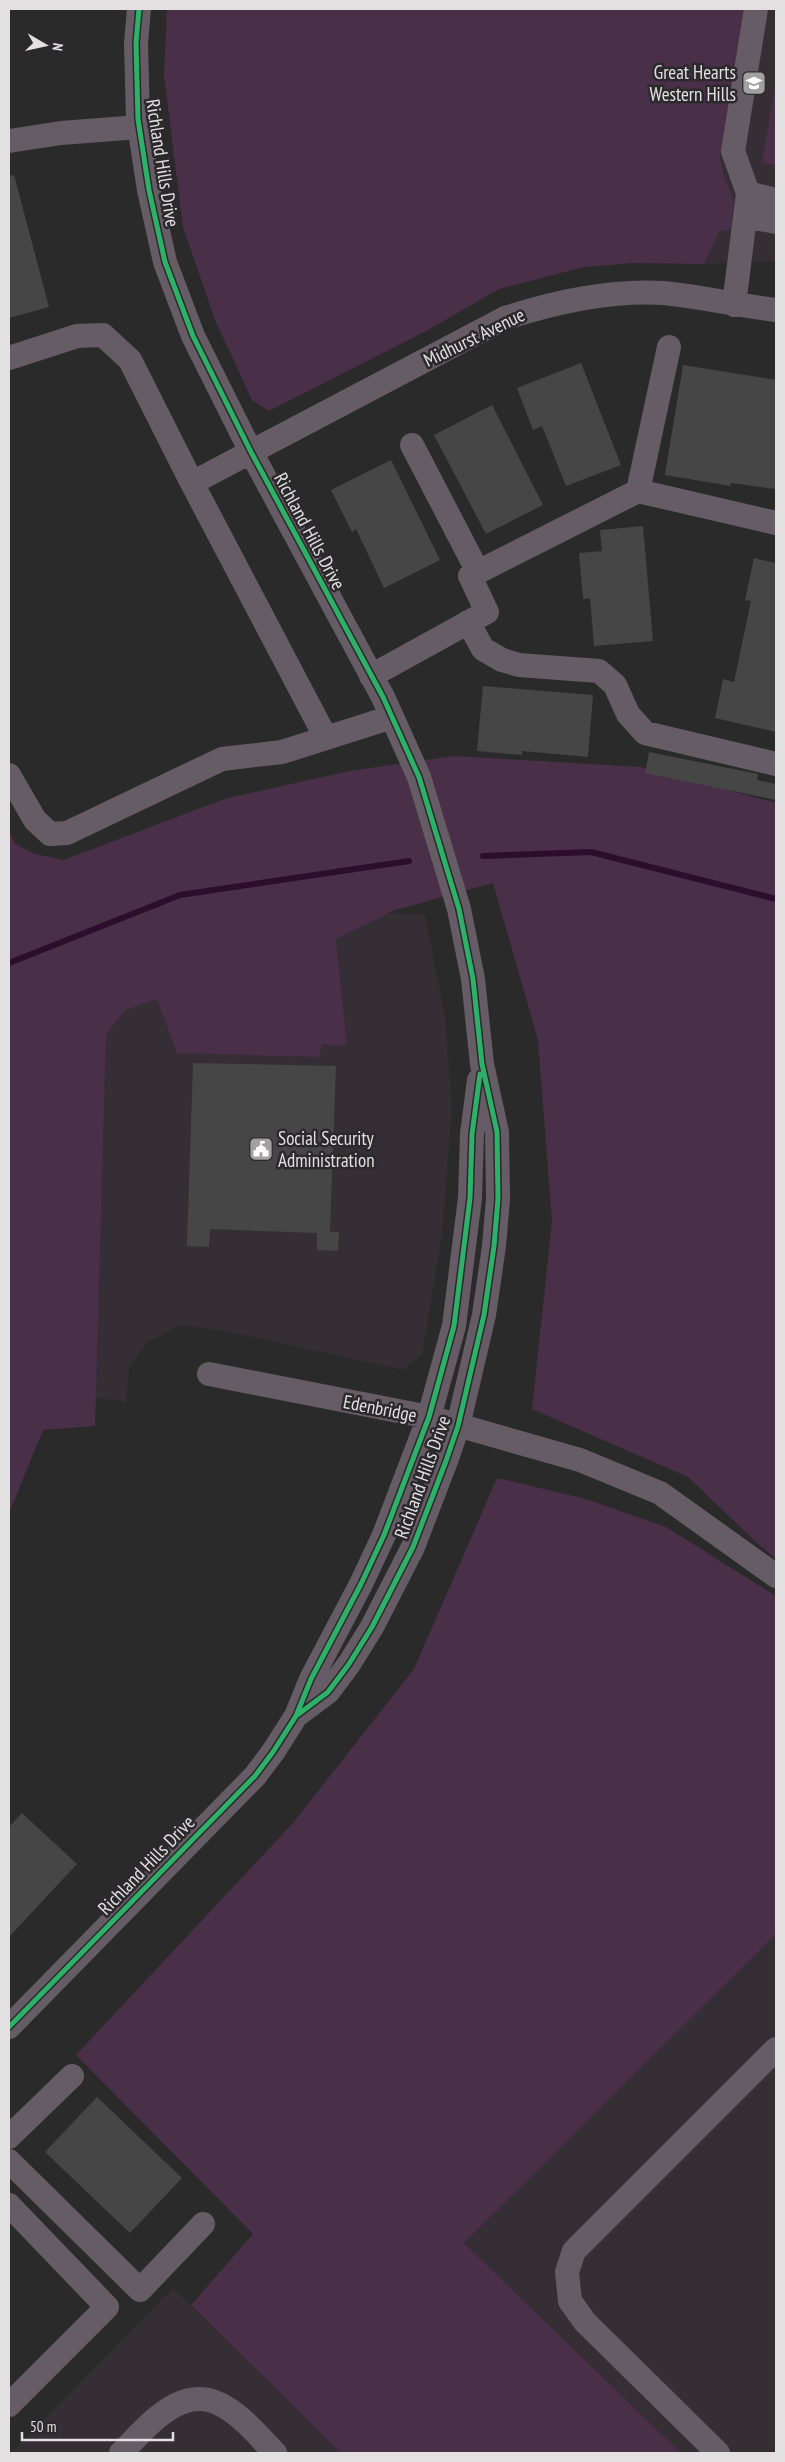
<svg xmlns="http://www.w3.org/2000/svg" width="785" height="2462" viewBox="0 0 785 2462" font-family="'PT Sans Narrow',sans-serif">
<rect width="100%" height="100%" fill="#2b2a2b"/>
<path fill="#352e35" d="M743,9H776V261L704,264Z
M371,912L425,915L445,1016L452,1108L442,1234L422,1354L404,1370L229,1332L181,1325L146,1343L129,1367L126,1402L69,1394L81,1022Z
M776,1934V2453H681L464,2243Z
M173,2288L341,2453H11Z"/>
<path fill="#492f48" d="M167,9H744L720,157L725,181L734,200L731,230H720L704,264L633,263L584,267L499,289L428,330L269,411L252,400L215,320L183,227L164,75Z
M776,80V165L762,163Z
M454,756L641,767L776,803V1559L756,1542L688,1477L532,1409L552,1221L538,1040L493,883L395,910L336,939L347,1046L322,1044L319,1057L177,1053L157,999L125,1010L106,1034L95,1426L43,1430L9,1513V831L15,844L35,854L64,860L224,799L349,771Z
M497,1478L586,1499L666,1527L776,1596V1934L464,2243L681,2453H341L191,2305L253,2234L76,2055L293,1823L414,1669Z"/>
<g fill="none" stroke-linecap="round" stroke-linejoin="round">
<path stroke="#2c0e2c" stroke-width="6" d="M483,856L591,852L776,899
M9,963L180,895L409,861"/>
</g>
<path fill="#474647" d="M14,175L49,307L9,318V176Z
M581,363L621,465L566,486L542,426L533,430L517,388Z
M683,365L776,380V489L731,483V486L665,475Z
M492,405L543,505L486,534L434,435Z
M391,460L440,560L384,588L356,529L352,532L331,490Z
M643,526L653,641L594,646L590,598L583,599L579,553L602,551L600,530Z
M754,558L776,563V732L715,718L723,679L734,682L751,601L745,600Z
M483,686L593,695L588,757L522,751V755L477,751Z
M649,752L758,774L757,780L776,784V800L645,773Z
M193,1063L336,1066L330,1232H339L338,1251L317,1250V1233L210,1229L209,1247L187,1246Z
M22,1813L77,1864L9,1937V1827Z
M97,2097L182,2178L130,2233L45,2152Z"/>
<g fill="none" stroke-linecap="round" stroke-linejoin="round">
<path stroke="#665c66" stroke-width="24" d="M139,9L136,43L138,119L149,190L165,262L193,336L251,452L383,697L419,777L459,909L473,979L482,1064L497,1132L498,1199L494,1246L484,1315L458,1426L446,1461L413,1547L372,1627L349,1664L328,1692L296,1716
M9,141L61,133L139,127
M748,193L776,200
M745,216L776,222
M734,305L748,193L733,151L756,9
M9,358L77,336L103,335L130,360L192,483L505,318C556,302 609,290 663,293C698,296 740,306 776,310
M412,445L478,572
M192,483L326,738
M638,491L669,347
M468,622L483,649L502,660L519,665L599,671L615,685L628,714L645,733L776,764
M371,676L487,612L470,576L638,491L776,523
M9,775L35,820L50,834L67,833L222,759L282,752L392,717
M209,1374L429,1417L580,1460L660,1493L776,1576
M9,2027L255,1776L273,1752L296,1716L311,1679L361,1584L384,1535L429,1417L454,1326L470,1198L472,1134L479,1080
M9,2137L72,2076
M9,2161L140,2290L203,2224
M9,2205L107,2307L9,2405
M121,2453C151,2423 185,2378 230,2410C247,2421 261,2439 275,2453
M718,2453L585,2322L570,2301L567,2272L574,2251L776,2049"/>
<g stroke="#2c292c" stroke-width="8">
<path id="cycleway" d="M139,9L136,43L138,119L149,190L165,262L193,336L251,452L383,697L419,777L459,909L473,979L482,1064L497,1132L498,1199L494,1246L484,1315L458,1426L446,1461L413,1547L372,1627L349,1664L328,1692L296,1716
M9,2027L255,1776L273,1752L296,1716L311,1679L361,1584L384,1535L429,1417L454,1326L470,1198L472,1134L480,1074"/>
</g>
<use href="#cycleway" stroke="#2db169" stroke-width="5"/>
</g>
<defs>
<g id="school-square" transform="scale(1.25)"><rect x="-9" y="-9" width="18" height="18" rx="4" fill="#a3a0a2" stroke="#2c292c"/><path d="M0-5L7-2L0 1L-7-2ZM-4 1L0 2.5L4 1V4Q0 6-4 4Z" fill="#fff"/></g>
<g id="civic-square" transform="scale(1.25)"><rect x="-9" y="-9" width="18" height="18" rx="4" fill="#a3a0a2" stroke="#2c292c"/><path d="M-.6-6.5H3V-4.5H.6V-3L4-1V1h2V6H-6V1h2V-1L-.6-3ZM-1.2 2.5V6h2.4V2.5Z" fill="#fff"/></g>
</defs>
<g fill-rule="evenodd">
<use href="#school-square" x="754" y="83"/>
<use href="#civic-square" x="261" y="1149"/>
</g>
<g text-anchor="middle" dominant-baseline="central" stroke-width="5" stroke-linejoin="round" paint-order="stroke">
<g font-size="19" fill="#e3e0e2" stroke="#2c292c" text-anchor="end">
<text x="736" y="72">Great Hearts<tspan x="736" dy="22">Western Hills</tspan></text>
<text x="278" y="1138" text-anchor="start">Social Security<tspan x="278" dy="22">Administration</tspan></text>
</g>
<g font-size="19" fill="#e3e0e2" stroke="#2c292c">
<text transform="translate(163 163) rotate(81)">Richland Hills Drive</text>
<text transform="translate(474 337) rotate(-26)">Midhurst Avenue</text>
<text transform="translate(310 531) rotate(62)">Richland Hills Drive</text>
<text transform="translate(380 1408) rotate(11)">Edenbridge</text>
<text transform="translate(422 1477) rotate(-70)">Richland Hills Drive</text>
<text transform="translate(146 1865) rotate(-46)">Richland Hills Drive</text>
</g>
</g>
<rect width="785" height="2462" fill="none" stroke="#e3e0e2" stroke-width="20"/>
<g transform="translate(45 45) rotate(99)" stroke="#2c292c" stroke-width="4" paint-order="stroke">
<path d="M0-4L9 19L0 12L-9 19Z" fill="#e3e0e2"/>
<text y="-8" font-size="14" font-weight="bold" text-anchor="middle" fill="#e3e0e2">N</text>
</g>
<path d="M22 2432v8h151v-8" fill="none" stroke="#e3e0e2" stroke-width="2.5"/>
<text x="30" y="2432" font-size="15" fill="#e3e0e2" stroke="#2c292c" stroke-width="4" paint-order="stroke">50 m</text>
</svg>
